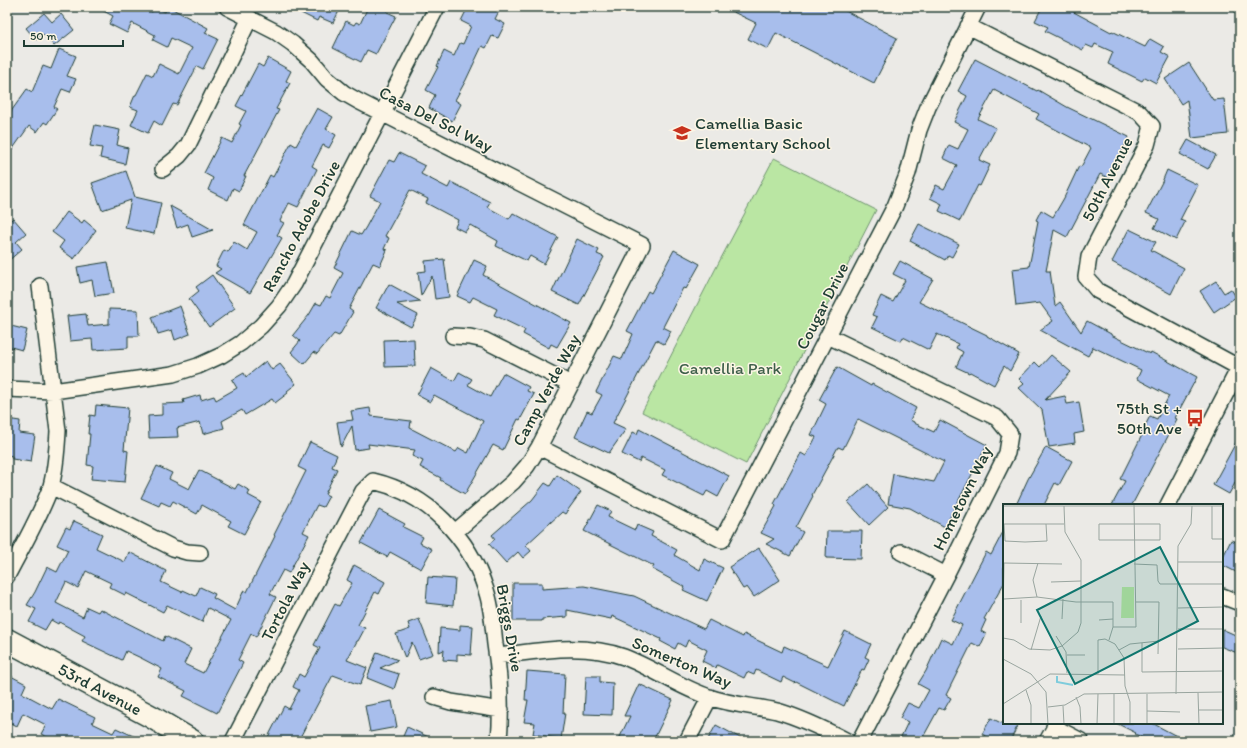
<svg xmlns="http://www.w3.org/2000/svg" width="1247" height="748" viewBox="0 0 1247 748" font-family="Itim,sans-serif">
<rect width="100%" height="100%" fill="#ebeae6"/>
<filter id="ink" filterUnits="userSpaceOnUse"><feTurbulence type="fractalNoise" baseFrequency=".025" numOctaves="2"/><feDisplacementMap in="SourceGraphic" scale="8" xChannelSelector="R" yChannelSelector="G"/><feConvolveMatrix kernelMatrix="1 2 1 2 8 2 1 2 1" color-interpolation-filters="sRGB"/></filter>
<g filter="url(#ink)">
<path fill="#bae6a3" stroke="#6c926c" d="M774,158L876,210L746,464L642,412L718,264Z"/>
<path fill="#a8beec" stroke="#1f3d34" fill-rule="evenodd" d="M96,7H142L152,12L155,7L165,12L167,7H169L208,28L205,33L218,39L203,69L197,66L177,105L173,104L162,126L154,121L148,133L131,125L138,110L130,107L135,95H136L147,73L153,76L159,64L179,74L192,48L171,38L167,47L153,40L155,35L132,23L127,33L109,24L113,16Z
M289,7H341L333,23L319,17L317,21Z
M368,7H390L387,12L396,16L376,54L367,50L361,62L333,48L346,21L354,25L356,22L360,24Z
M468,7H501L495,19L505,24L498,38L492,36L486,48L482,46L466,80L455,100L461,104L452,121L429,108L435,95L426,90L438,67L437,66L444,51L454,56L460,43L463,44L471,26L461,21Z
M723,7H838L897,38L874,83L776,33L768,49L748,39L756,23Z
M1042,7H1072L1070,10L1111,32L1112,31L1145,47L1150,39L1164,47L1161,52L1170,57L1156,83L1145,77L1142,81L1108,64L1113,52L1095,44L1093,48L1086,45L1083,50L1045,31L1048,27L1035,21Z
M44,13L52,22L61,14L74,30L54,46L43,34L36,40L26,28Z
M59,49L76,56L67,76L76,79L70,92L62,89L54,107L57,109L47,124L44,122L37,132L29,126L7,157V117L27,89L32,92L43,66L51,69Z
M268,58L291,71L286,81L290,83L276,109L279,110L244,176H246L239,191L233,188L228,200L208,190L213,178L204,173L222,138L232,143L241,125L239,124L246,111L236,106L258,64L263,67Z
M975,59L1037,91L1038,90L1067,107L1129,137L1109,178L1100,174L1067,237L1054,230L1046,271H1050L1055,306L1060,302L1081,332L1087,321L1111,334V335L1150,354L1151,352L1197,377L1175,418L1177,419L1132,505H1112L1125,481L1120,479L1142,435L1141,434L1150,416L1157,419L1169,396L1137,379L1141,370L1093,347L1088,356L1040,330L1053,321L1040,303L1016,306L1012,269L1029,267L1038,221L1036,220L1041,210L1053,217L1064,198L1079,166L1081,167L1091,148L1036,119L1039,114L994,90L978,119L996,128L979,160L990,165L980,186L978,185L960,221L939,211L942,204L930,198L936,185L944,189L957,165L943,158L949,145L958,149L968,129L954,122L967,96L958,91Z
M1189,63L1213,100L1224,99L1228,134L1192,138L1187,100L1181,104L1165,79Z
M317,108L333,117L326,129L336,135L329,148L323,145L312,166L317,169L298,207L289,203L280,221L284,223L277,235L282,238L250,293L215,273L221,269L216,266L224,250L228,252L234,242L247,250L257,232L244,225L270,175L273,177L291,143L296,146Z
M95,125L120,130L117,145L128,148L125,164L100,158L102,148L90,146Z
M1188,140L1216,155L1208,169L1180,154Z
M399,153L425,166L421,174L448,188L451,182L490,202L487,207L509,219L513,213L558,237L544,264L530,256L527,261L496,246L498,241L470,225L465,232L455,227L458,220L426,203L428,199L410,190L385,236L389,238L384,249L387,250L380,266L373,263L349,309L353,312L339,336L334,334L317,354L314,352L304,364L291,352L300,341L293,335L309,315L316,303L321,305L326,296L330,298L343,273L334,268L352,231L361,235L366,227L380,201L370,196L389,160L394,162Z
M1167,170L1198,185L1180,220L1185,222L1176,240L1154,228L1159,219L1146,213L1162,182Z
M126,171L135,197L161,203L154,234L125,228L131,200L102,210L92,183Z
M170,206L197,221L213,230L192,237L188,224L177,228Z
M67,212L82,223L84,220L96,230L74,259L59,248L64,241L52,232Z
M13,218L26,233L16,242L22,249L7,262V224Z
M919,224L959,244L952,257L948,255L945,260L910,241Z
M1129,229L1156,242L1151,250L1184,268L1171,294L1112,262Z
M577,239L599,250L597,254L604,257L579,305L552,292Z
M674,250L700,264L686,289L683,288L663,327L671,331L664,344L656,340L613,423L626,429L609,453L575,437L587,411L592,413L602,395L596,392L614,356L622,359L633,334L627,331L648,291L651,293Z
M444,259L449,297L435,299L432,276L421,296L418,272L426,271L425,261Z
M474,260L487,266L483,275L571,323L557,347L551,344L549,348L523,334L525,330L494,315L497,309L473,297L470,302L457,296Z
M900,261L933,279L919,302L987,335V336L1019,354L1010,371L1004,366L994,385L970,372L969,373L956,367L963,352L956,348L958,344L937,334L929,350L903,337L901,341L872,327L877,317L872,315L881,296L893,302L905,280L893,274Z
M108,262L114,293L95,296L92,280L80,283L77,267Z
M212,275L235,308L209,327L189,299L199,291L196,287Z
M1216,281L1224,293L1231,289L1236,297L1214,312L1200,291Z
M389,284L420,301L397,304L418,315L411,327L376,308Z
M180,306L190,334L175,340L172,330L158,334L152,317Z
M109,309L138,310L139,336H128V348L93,350L92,339L70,341L67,316L86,314L88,326L109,324Z
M7,325L27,330L22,350L7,346Z
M414,339L415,366L385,367L384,340Z
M1051,355L1071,372L1045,400L1065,396L1067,404L1079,402L1084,432L1074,434L1075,443L1049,447L1042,410L1019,388L1024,384L1019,379L1035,362L1040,367Z
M266,361L272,370L280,364L296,384L287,391L288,393L275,403L272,399L245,415L242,410L222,421L224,428L203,434L200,422L177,428L178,437L149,438L148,416L162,415V404L184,403L183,400L200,395L201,400L214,396L216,400L237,388L232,380L244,373L246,377Z
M837,367L871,386L872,384L916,408L910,420L914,422V423L934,432L940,420L987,445L945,527L910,508L888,504L893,474L934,482L944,462L858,419L843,449L838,447L812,495L813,496L796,528L803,532L790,556L766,544L774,539L761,533L776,506L774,504L801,453L806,456L816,437L811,435L826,404L819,400Z
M431,368L454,381L459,372L472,379L468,385L490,397L503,373L529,387L527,391L534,394L520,420L518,419L503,450L493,445L465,494L440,480L441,478L420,467L423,461L412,456L415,450L368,444L369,448L355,450L352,426L341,447L337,422L353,420L351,411L370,408L371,416L411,421L410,428L456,452L459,448L468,453L483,421L434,395L430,402L417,395Z
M96,405L128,408L124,450L128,451L125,482L91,479L93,466L87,465L90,434H88L90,415L95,416Z
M7,419L20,421L19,433L35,435L31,462L12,459V456L7,455Z
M639,429L729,476L718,497L707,491L704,496L662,475L665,470L641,458L639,462L622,454L633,432L637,434Z
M1240,435V474L1229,494L1213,485Z
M310,442L337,455L332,467L337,469L325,494L329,496L323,507L317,505L303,532L309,535L289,573L283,570L270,594L276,597L256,637L251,634L238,660L243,663L217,713L183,696L186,691L158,677L162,669L141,658L126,651L122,660L82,641L85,636L59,622L58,624L51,620L45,630L29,622L36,609L27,605L35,592L47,567L57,572L68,550L57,545L66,527L70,529L74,521L102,534L96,548L125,562L129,552L166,571L161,582L182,592L183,590L196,596L200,587L215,594L213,598L235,610L244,590L247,592L275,536L274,535L306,471L298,467ZM86,571L111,583L109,587L125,595L126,593L163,612L167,605L202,622L208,608L231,620L203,673L184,664L191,649L165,636L163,641L100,609L98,612L87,607L83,617L56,603L66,582L78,588Z
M1046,447L1072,461L1059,485L1055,483L1044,505H1016L1028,479Z
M157,466L172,473L169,479L189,489L199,470L235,489L238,484L250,491L248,495L261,502L244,534L228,526L231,521L202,505L197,514L173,501L170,506L161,502L159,506L141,498Z
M557,475L581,492L565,514L562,512L526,545L531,551L523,558L518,552L506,563L489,544L495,539L492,535L532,500L545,483L550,486Z
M868,484L888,507L869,525L848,502Z
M598,505L611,511L608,517L635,530L637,525L653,532L651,536L677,550L674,555L700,570L704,559L723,568L707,601L683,590L685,587L652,569L654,566L584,531Z
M379,510L405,524L403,527L423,537L420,543L432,549L421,569L390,552L387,557L361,543Z
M1004,530V583L984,619L986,620L981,631L986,634L980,647L972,643L946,695L951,698L944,710L939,708L921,741H899L908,722L900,718L908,703L919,708L929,690L918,684L926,671L941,638L953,644L962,625L951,620L986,552L991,555Z
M827,531H862L861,559L826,558Z
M1231,540L1240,544V574L1222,565V559Z
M759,548L780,580L754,597L747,587L743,589L729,567Z
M354,565L385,582L379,594L375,592L358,625L365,628L358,641H357L347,660L367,668L360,685L333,675L298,741H266L284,706L289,709L299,690L293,687L299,674L304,677L320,648L314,645L335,604L339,606L352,583L347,580Z
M428,577L455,579L453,606L426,603Z
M513,583H542V589L584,586L634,596L704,629L709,620L743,637L744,634L782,652L784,646L828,666L845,631L871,644L865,657L869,659L864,670L862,669L844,706L796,682L795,683L783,677L781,682L756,670L754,675L747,672L744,678L717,665L716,668L702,661L707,650L688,640L685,647L678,643L675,649L660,641L661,639L612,616L611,619L567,610V617L542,619V621H513Z
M419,619L433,654L419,659L412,642L405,658L396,634L410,629L408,623Z
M460,625L473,626L471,655L457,654V661L443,660L444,650L439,652L440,628L460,630Z
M1222,629L1240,637V654L1222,647Z
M377,652L398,660L380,668L399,674L394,689L367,678Z
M527,671L565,674L563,713H565L561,739L533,734L535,723L524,722L528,700H525Z
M7,674L26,684L22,693L52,709L58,699L95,717L92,723L113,733L116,728L144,741H55L41,734L46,725L23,713L17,726L7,721Z
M586,676H600V682L613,683L612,715L584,714Z
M639,684L673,700L653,741H618L630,716H624Z
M392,701L397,727L370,732L365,706Z
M991,718L1001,723H1019L1010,741H995L982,734Z
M1116,723H1152L1186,741H1149L1135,734L1136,733Z
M716,725L746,741H707Z
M407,727L437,741H401Z"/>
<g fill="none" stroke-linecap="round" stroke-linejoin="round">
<g stroke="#1f3d34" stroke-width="18">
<path id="street" d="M227,7L276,32L293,44L312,61L327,79L344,93L358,101L642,245L539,447L527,466L513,482L455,532
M968,26L1139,112L1152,126L1147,145L1089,257L1086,277L1098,291L1240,368
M163,169L179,156L188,145L250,18
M453,336L470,337L484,340L571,384
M828,336L997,418L1010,434L1007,453L946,575L860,741
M7,389L53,391L173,374L198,366L222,355L241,343L261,326L279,306L294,284L437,7
M539,447L722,540L895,206L908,173L919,130L928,107L978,7
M51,486L173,548L187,552L200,553
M1168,505L1240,366
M901,552L946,575
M7,576C22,547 40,517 51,486C56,468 57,449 58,431L40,286
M1222,596L1240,603
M497,656C540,651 582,642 624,657C653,668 679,687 709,697C731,705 755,706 777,711C802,718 824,729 847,741
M434,697L451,702L501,710
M1054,727L1081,741
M233,741L363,491L373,481C428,494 469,537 486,590C492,607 493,626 495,644C500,677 502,707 499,741
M687,741L710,697
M1047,741L1057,723"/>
</g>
<g stroke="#1f3d34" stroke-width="25">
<path id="secondary" d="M7,640L152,717L192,741"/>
</g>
<use href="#street" stroke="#fcf5e5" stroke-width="15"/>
<use href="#secondary" stroke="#fcf5e5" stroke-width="22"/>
</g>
</g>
<defs>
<g id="school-bare" transform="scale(1.38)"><path d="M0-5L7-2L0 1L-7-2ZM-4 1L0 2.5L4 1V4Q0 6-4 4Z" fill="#c8321e" stroke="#fcf5e5" stroke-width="2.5" paint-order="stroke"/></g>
<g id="bus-bare" transform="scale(1.38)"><path d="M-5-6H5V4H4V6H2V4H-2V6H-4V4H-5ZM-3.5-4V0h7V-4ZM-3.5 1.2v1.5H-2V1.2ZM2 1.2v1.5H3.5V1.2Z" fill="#c8321e" stroke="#fcf5e5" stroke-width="2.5" paint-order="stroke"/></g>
</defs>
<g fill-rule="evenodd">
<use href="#school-bare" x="682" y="133"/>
<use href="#bus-bare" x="1195" y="418"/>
</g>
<g text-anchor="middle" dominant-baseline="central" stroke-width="3" stroke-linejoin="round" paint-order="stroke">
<g font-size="17" fill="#1f3d34" stroke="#fcf5e5">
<text transform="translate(436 119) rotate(27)">Casa Del Sol Way</text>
<text transform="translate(1107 179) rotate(-63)">50th Avenue</text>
<text transform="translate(301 226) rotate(-62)">Rancho Adobe Drive</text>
<text transform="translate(822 306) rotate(-63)">Cougar Drive</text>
<text transform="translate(546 390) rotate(-62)">Camp Verde Way</text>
<text transform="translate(962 498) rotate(-64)">Hometown Way</text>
<text transform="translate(285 601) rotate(-63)">Tortola Way</text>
<text transform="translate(510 628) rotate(80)">Briggs Drive</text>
<text transform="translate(682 662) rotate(23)">Somerton Way</text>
<text transform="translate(100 689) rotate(28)">53rd Avenue</text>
</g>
<g font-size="17" fill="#1f3d34" stroke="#fcf5e5" text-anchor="start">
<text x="695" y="123">Camellia Basic<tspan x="695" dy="20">Elementary School</tspan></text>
<text x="1182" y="408" text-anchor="end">75th St +<tspan x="1182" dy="20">50th Ave</tspan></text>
</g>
<g font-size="17" fill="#3e5f4a" stroke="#fcf5e5">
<text x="730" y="368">Camellia Park</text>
</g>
</g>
<g transform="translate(1003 504)">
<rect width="220" height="220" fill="#ebeae6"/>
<path d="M119,83H131V114H118Z" fill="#bae6a3"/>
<path fill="none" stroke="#7eccdc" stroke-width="2" d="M54,172V178L70,181"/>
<path fill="none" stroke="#99a59f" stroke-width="1" d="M0,2H220M209,2V35H220M0,20H61M1,20L2,37L22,38L44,37L43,20M96,20H157V36H96ZM175,58H220M0,59L59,60M131,60L154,61L155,77L157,80H220M48,78L78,77M34,93L30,76L35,59M1,95L34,93L73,98H110V123L106,136M18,96V119M133,98H156L155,150M175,104L220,103M0,114L1,59M59,115L60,95M96,116L110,115M110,123H133L131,0M175,125H220M53,132L63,148L64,169M0,134L11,136L26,145L47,146L59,142L75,128L78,119V56L62,28L61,2M139,139V168L220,167M175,145L220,144M28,146L38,112M116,146L127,140L156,137M64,151H82M0,155L28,170L43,188L45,220M95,170V136L102,135L112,140L121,154L122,182L127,198V220M23,186L28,201V220M195,189L196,220M144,190V220M173,190L175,42L188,20L189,2M73,193L77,203L78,220M0,200L47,170L122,171M60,202L61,220M45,203L62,201L81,190L220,188M196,206H220M144,207L177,208M94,220L95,190M111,220V190"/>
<path fill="#0f766e" fill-opacity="0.15" stroke="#0f766e" stroke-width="2" d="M157,43L195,117L72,180L34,106Z"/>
<rect width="220" height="220" fill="none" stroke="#1f3d34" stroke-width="2"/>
</g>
<rect width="1247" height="748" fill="none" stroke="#fcf5e5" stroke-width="24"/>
<rect x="12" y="12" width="1223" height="724" fill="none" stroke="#1f3d34" stroke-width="1.5" filter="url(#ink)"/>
<path d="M24 40v6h99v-6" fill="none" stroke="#1f3d34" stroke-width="2"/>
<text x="30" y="40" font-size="12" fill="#1f3d34" stroke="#fcf5e5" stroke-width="3" paint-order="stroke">50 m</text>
</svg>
